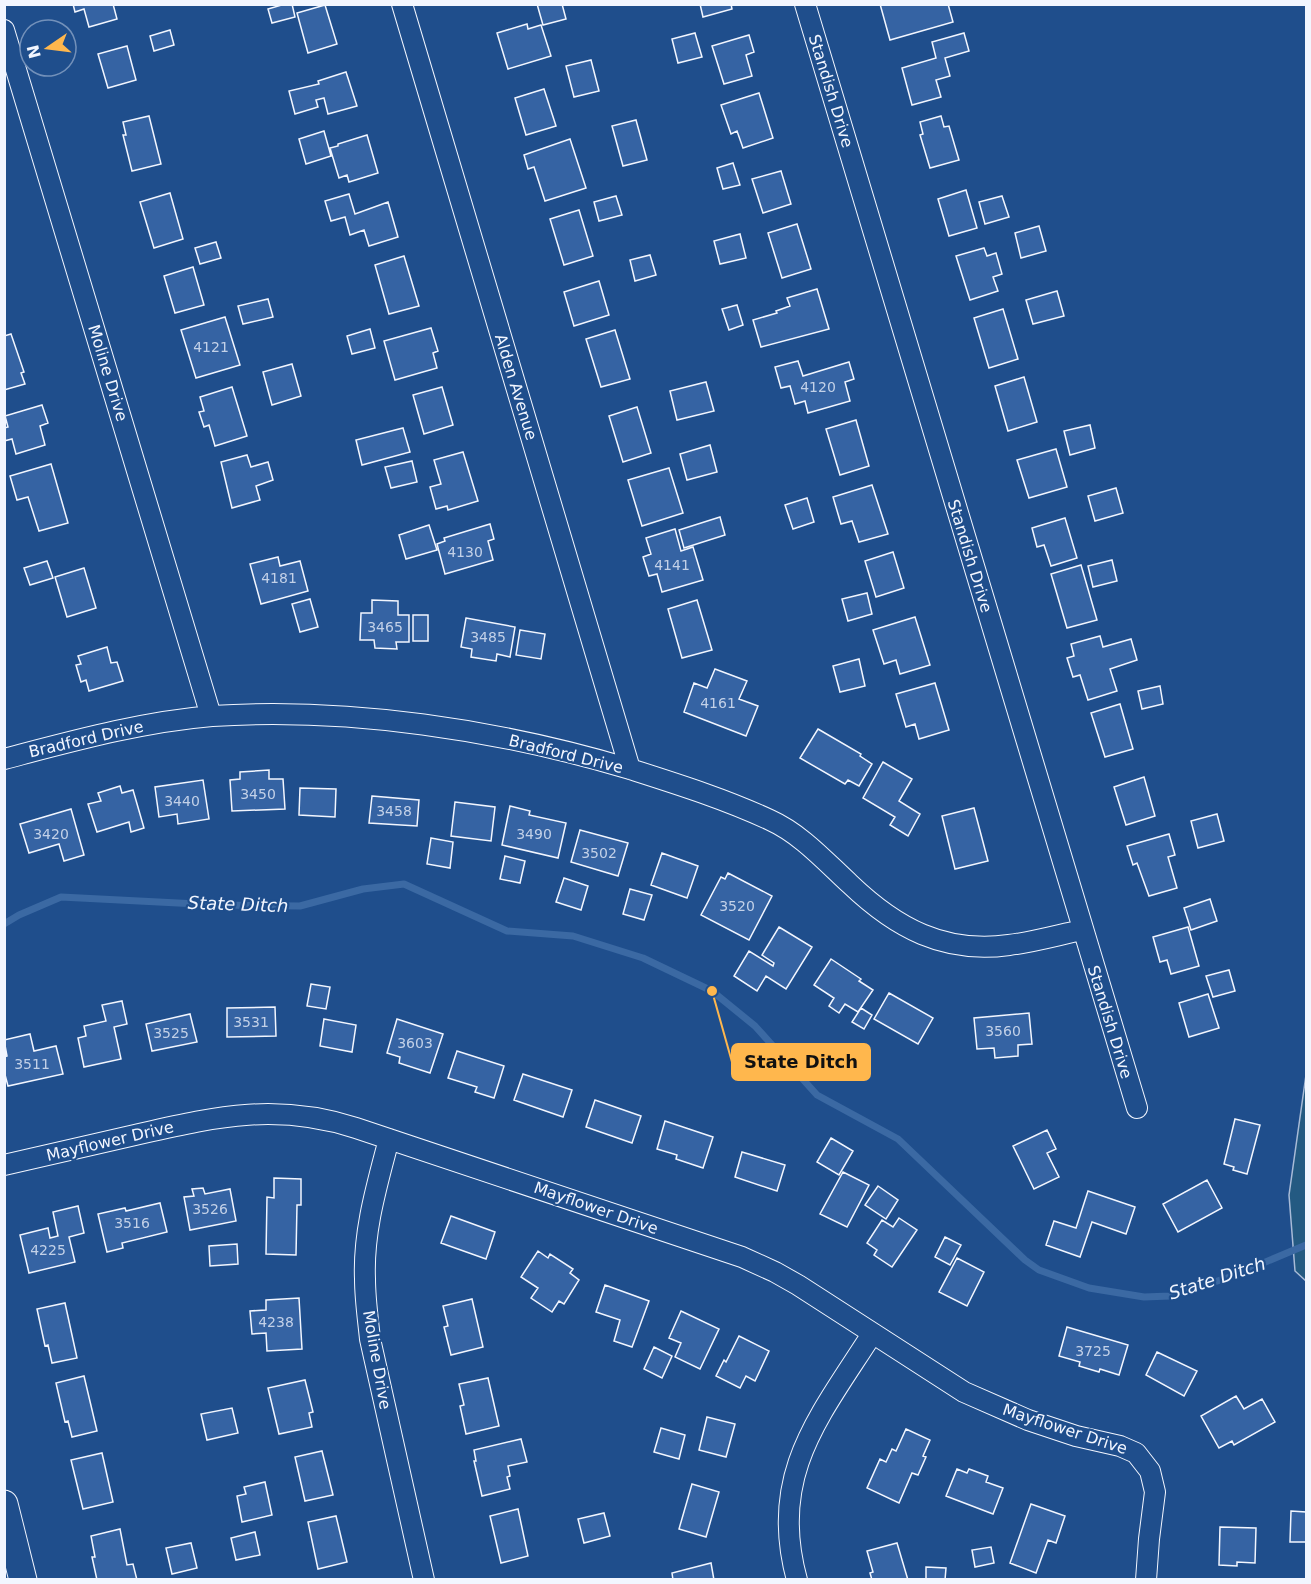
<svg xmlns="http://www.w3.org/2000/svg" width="1311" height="1584" viewBox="0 0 1311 1584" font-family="'DejaVu Sans',sans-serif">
<rect width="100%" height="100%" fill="#1f4e8c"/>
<path fill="#245a82" stroke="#a8bbd7" stroke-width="1.5" d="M1306,1075V1281L1295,1271L1289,1195Z"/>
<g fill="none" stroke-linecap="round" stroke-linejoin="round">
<path stroke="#3b69a3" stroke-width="7" d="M4,924L19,915L61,897L217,905L300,906L363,889L404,884L507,931L573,936L643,958L712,991L755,1026L817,1095L898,1139L1025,1260L1039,1270L1089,1288L1144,1297L1170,1296L1230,1277L1306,1245"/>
</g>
<path fill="#3563a3" stroke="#f2f6ff" stroke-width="1.5" d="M73,4H113L117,19L89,27L84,9L75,12Z
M285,4H292L295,17L272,23L268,9Z
M537,4H562L566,19L543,25Z
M700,4H731L732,9L703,17Z
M880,4H948L953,22L890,40Z
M325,5L337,44L308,53L297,13Z
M527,24L528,29L541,25L551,56L508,69L497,33Z
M170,30L174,45L154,51L150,36Z
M695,33L702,57L678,63L672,39Z
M964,33L969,51L945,58L950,76L936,80L941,97L912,105L902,68L936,58L932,42Z
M749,35L754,52L746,55L752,76L724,84L712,46Z
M127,46L136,80L108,88L98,54Z
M591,60L599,91L574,97L566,66Z
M346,72L357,106L328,114L324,98L316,100L318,107L295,114L289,91L319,84L318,81Z
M544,89L556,126L526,135L515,98Z
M759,93L773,138L743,148L737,131L731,134L721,105Z
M149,116L161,164L132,171L123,135H126L123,122Z
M941,116L944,127L949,126L959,160L930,168L920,135L923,134L920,122Z
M636,120L647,160L623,166L612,126Z
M324,131L331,156L306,164L299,139Z
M367,135L378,173L349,182L347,175L339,178L330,148L338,146V144Z
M570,139L586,188L545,201L534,167L528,169L524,155Z
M733,163L740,185L723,189L717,168Z
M781,171L791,204L763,213L752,179Z
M966,190L977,228L949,236L938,199Z
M170,193L183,239L154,248L140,202Z
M349,194L355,214L388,202L398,237L369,246L364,230L350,235L345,217L331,221L325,201Z
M616,196L622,215L599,221L594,202Z
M1002,196L1009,217L985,224L979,202Z
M579,210L593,256L564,265L550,219Z
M797,224L811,269L782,278L768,233Z
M1039,226L1046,251L1021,258L1015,233Z
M740,234L746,258L720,264L714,241Z
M216,242L221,258L200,264L195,248Z
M984,248L987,256L996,253L1002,274L993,277L998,291L970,300L956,256Z
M650,255L656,275L635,281L630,260Z
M404,256L419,306L389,314L375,265Z
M193,267L204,305L175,313L164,276Z
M599,281L609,315L574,326L564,292Z
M817,289L829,329L761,347L753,320L777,313L776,311L790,306L787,298Z
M1057,291L1064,316L1033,324L1026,300Z
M268,299L273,317L243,324L238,306Z
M737,305L743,325L729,330L722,309Z
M1003,309L1018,359L989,368L974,318Z
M225,317L240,365L196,378L181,330Z
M431,328L438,351L433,353L437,368L395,380L384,341Z
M370,329L375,348L352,354L347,336Z
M615,330L630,379L601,387L586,339Z
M11,334L24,372L21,373L25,384L4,390V336Z
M798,361L803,376L849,362L854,379L845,382L850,401L808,413L805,401L795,404L790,386L781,388L775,367Z
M292,364L301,396L272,405L263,372Z
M1024,377L1037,422L1008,431L995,386Z
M706,382L714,411L677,420L670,391Z
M232,387L247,436L215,446L209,425L204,427L199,412L204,411L200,397Z
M442,387L453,425L424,434L413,395Z
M42,405L48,423L40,426L45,445L16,454L12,439L4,441V428L8,427L5,416Z
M637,407L651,453L623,462L609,416Z
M856,420L869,466L840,475L826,429Z
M1090,425L1095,448L1070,455L1064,431Z
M403,428L410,452L362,465L356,440Z
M710,445L717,472L687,480L680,454Z
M1056,449L1067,487L1029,498L1017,460Z
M463,452L478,501L448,510L447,506L436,509L430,487L441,484L434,460Z
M247,455L251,467L268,462L273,480L256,486L260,500L232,508L221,462Z
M412,461L417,482L391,488L385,467Z
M51,464L68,523L39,531L28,497L17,500L10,476Z
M669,468L683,513L642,526L628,480Z
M872,485L888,534L859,542L852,521L841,524L833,497Z
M1116,488L1123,513L1095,521L1088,496Z
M807,498L814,522L793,529L785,505Z
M720,517L725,535L684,548L679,530Z
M1065,518L1077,558L1051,566L1044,545L1037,547L1032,528Z
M490,524L494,539L488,541L493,560L445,574L437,544L445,541L444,538Z
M429,525L437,550L406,559L399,535Z
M675,529L681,551L693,547L703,580L662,592L657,574L649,576L643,557L651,554L646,538Z
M893,552L904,588L876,597L865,561Z
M278,557L280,566L300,561L308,591L261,604L250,564Z
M1112,560L1117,581L1093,587L1088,566Z
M47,561L53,578L30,585L24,568Z
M1081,565L1097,620L1067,628L1051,574Z
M84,568L96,608L67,617L55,577Z
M867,593L872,614L848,621L842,599Z
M310,599L318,627L300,632L292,604Z
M372,600L398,601V615H409V642H396L397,649L375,648L374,640H360L361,613H372Z
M697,600L712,650L682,658L668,609Z
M413,615H428V641H413Z
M915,617L930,665L900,674L896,660L884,664L873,630Z
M466,618L515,627L510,657L497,654L496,661L471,657L472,649L461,647Z
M520,630L545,634L541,659L516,655Z
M1100,636L1103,647L1131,639L1137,660L1110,669L1117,691L1088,700L1080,675L1073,677L1067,658L1074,656L1071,644Z
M107,647L111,663L117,662L123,681L89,691L86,680L81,682L76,665L81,664L78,656Z
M859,659L865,686L840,692L833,666Z
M715,669L747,681L739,699L758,706L746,736L684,712L694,683L707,688Z
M935,683L949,730L919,739L915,724L906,727L896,694Z
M1160,686L1163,704L1142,709L1138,691Z
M1120,704L1133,749L1105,757L1091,713Z
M818,729L861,754L860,756L872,764L859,786L848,780L845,784L800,758Z
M883,762L912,779L899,801L920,814L908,836L890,825L895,817L863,798Z
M269,770V779H283L285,809L232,811L230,780L240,779V772Z
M1144,777L1155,816L1126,825L1114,787Z
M203,780L209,819L178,824L177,814L159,817L155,787Z
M120,786L122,793L133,790L144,828L131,832L129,822L97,832L88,804L101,801L98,793Z
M300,788L336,789L335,817L299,815Z
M372,796L419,800L417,826L369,823Z
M455,802L495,807L491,841L451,836Z
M510,806L530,811L529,815L566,823L558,858L502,845Z
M974,808L988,861L955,869L942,816Z
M71,809L84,855L64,861L59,844L29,853L20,824Z
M1217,814L1224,841L1198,848L1191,821Z
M580,830L628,843L618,876L571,862Z
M1169,834L1175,855L1168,857L1177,888L1149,896L1137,863L1133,865L1127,846Z
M431,838L453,842L450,868L427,864Z
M662,853L698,866L687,898L651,885Z
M505,856L525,861L520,883L500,879Z
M728,873L772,896L749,940L701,915L721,877L725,879Z
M564,878L588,886L581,910L556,902Z
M630,889L652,895L644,920L623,914Z
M1210,899L1217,921L1191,930L1184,908Z
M779,927L812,947L786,989L766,976L757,991L734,976L749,951L773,966L774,963L762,955Z
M1188,927L1199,966L1171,974L1167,960L1160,962L1153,937Z
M831,959L861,979L859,981L873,990L858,1012L845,1004L839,1013L829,1006L834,998L814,985Z
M1229,970L1235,991L1213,997L1206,976Z
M311,984L330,987L326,1009L307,1006Z
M889,993L933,1018L918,1044L874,1019Z
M1208,994L1219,1028L1189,1037L1179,1003Z
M122,1001L127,1024L114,1027L121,1059L84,1067L78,1038L86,1036L84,1026L106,1021L102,1005Z
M275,1007L276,1036L227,1037V1008Z
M861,1008L872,1015L864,1029L852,1022Z
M1029,1013L1032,1044L1018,1045V1056L995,1058L994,1048L977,1049L974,1018Z
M190,1014L197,1042L152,1051L146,1024Z
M324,1019L356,1025L352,1052L320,1046Z
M397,1019L443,1034L430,1073L399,1063L400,1057L387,1053Z
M30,1034L34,1051L56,1046L63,1074L8,1086L4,1071V1057L7,1056L4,1040Z
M457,1051L504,1066L494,1098L475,1092L477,1087L448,1078Z
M523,1074L572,1090L563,1117L514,1100Z
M595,1100L641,1116L632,1143L586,1127Z
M1235,1119L1260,1125L1247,1174L1233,1170L1234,1167L1224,1164Z
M665,1121L713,1137L703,1168L676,1159L677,1155L657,1149Z
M1047,1130L1056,1149L1047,1153L1059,1177L1034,1189L1013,1146Z
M831,1138L853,1151L839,1175L817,1162Z
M742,1152L785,1165L777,1191L735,1177Z
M843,1172L869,1185L847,1227L820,1214Z
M274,1178L301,1179V1205H297L296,1255L266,1254L267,1197L274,1198Z
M1207,1180L1222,1208L1178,1232L1163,1204Z
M878,1186L898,1200L886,1219L865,1205Z
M203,1188L205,1194L230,1189L236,1221L190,1230L184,1197L194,1196L192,1189Z
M1088,1191L1135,1207L1126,1234L1092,1222L1080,1257L1046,1245L1054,1221L1076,1228Z
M160,1203L167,1232L122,1243L123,1248L107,1252L98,1214L125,1208L126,1211Z
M78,1206L84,1233L69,1237L75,1262L29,1273L20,1235L48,1228L50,1238L58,1236L53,1212Z
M451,1216L495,1232L486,1259L441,1243Z
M899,1218L917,1230L892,1267L874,1255L877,1250L867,1243L882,1220L893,1227Z
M945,1237L961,1245L950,1265L935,1257Z
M237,1244L238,1264L210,1266L209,1246Z
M538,1251L548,1258L550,1254L573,1269L570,1273L579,1280L564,1304L559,1301L552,1312L531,1298L538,1288L521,1277Z
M957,1258L984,1272L967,1306L939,1292Z
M605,1285L649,1301L632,1347L614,1341L620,1320L596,1312Z
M299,1298L302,1349L267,1351L266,1333L252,1334L250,1311L266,1310V1300Z
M472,1299L483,1347L451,1355L444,1327L448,1326L443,1306Z
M65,1303L77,1358L52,1363L48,1345L45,1346L37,1309Z
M681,1311L719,1329L700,1369L675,1357L681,1343L669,1338Z
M1067,1327L1128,1345L1119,1375L1100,1369L1099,1372L1079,1366L1080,1362L1059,1356Z
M739,1336L769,1351L755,1381L746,1376L740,1388L716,1376L724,1360L726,1362Z
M654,1347L672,1356L662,1378L644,1369Z
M1157,1352L1197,1371L1184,1396L1146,1375Z
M84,1376L97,1431L72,1437L68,1421L65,1422L56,1383Z
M488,1378L499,1426L466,1434L460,1406L464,1405L459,1384Z
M305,1380L313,1412L309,1413L312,1427L279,1434L268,1388Z
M1236,1396L1244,1409L1262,1399L1275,1422L1234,1445L1232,1441L1219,1448L1201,1416Z
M232,1408L238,1433L207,1440L201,1414Z
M707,1417L735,1424L726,1457L699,1450Z
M661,1428L685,1435L679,1459L654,1452Z
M906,1429L930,1440L923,1456L926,1457L918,1475L912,1473L899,1503L867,1488L880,1459L886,1462L892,1449L896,1451Z
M521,1439L527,1462L508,1466L510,1476L507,1477L510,1489L482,1496L474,1461H476L474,1450Z
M322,1451L333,1495L305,1501L295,1457Z
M102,1453L113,1502L83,1509L71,1460Z
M957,1469L967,1473L969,1469L988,1476L986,1482L1003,1488L993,1514L946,1496Z
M265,1482L272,1515L242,1522L237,1496L246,1494L244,1487Z
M692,1484L719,1492L706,1537L679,1529Z
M1031,1504L1065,1516L1056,1543L1048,1540L1036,1573L1010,1563Z
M518,1509L528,1556L501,1563L490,1516Z
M1291,1511L1306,1512V1542H1290Z
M604,1513L610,1536L584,1543L578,1519Z
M336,1516L347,1562L318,1569L308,1522Z
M1220,1527L1256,1528L1255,1563L1237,1562V1566L1219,1565Z
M120,1529L127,1565L133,1564L137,1580H97L92,1557H95L91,1536Z
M255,1532L260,1555L236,1560L231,1538Z
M191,1543L197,1568L172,1574L166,1548Z
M897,1543L908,1580H872L870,1573L873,1572L867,1551Z
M991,1547L994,1563L975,1567L972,1550Z
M711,1563L714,1580H673L672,1573Z
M926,1567L946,1568L945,1580H926Z"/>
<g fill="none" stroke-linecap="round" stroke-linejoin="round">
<g stroke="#f2f6ff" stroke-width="22">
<path id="street" d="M402,4L630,769
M805,4L1137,1108
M4,30L211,716
M4,759C73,741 141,722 212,716C348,707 500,730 630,769C677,784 725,799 770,820C801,834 825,861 850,884C896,928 944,954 1009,945C1034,942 1058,935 1082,930
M389,1139C377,1185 363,1231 365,1279C365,1299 368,1319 370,1339L424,1580
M4,1165C48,1155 91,1145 135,1135C215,1117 275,1102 356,1128L742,1257L775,1272L798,1285L964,1392L1028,1420L1076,1436L1120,1446L1136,1453L1150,1471L1155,1492L1149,1539L1146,1580
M797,1580C768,1475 819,1417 872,1334"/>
</g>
<g stroke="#f2f6ff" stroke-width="29">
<path id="secondary" d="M4,1504L23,1580"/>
</g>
<use href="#street" stroke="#1f4e8c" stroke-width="20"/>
<use href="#secondary" stroke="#1f4e8c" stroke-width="27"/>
</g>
<g text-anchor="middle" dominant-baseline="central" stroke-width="4.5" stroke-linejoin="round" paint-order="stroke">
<g font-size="14" fill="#c3d1e8">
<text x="211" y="347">4121</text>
<text x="818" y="387">4120</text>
<text x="465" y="552">4130</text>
<text x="672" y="565">4141</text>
<text x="279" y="578">4181</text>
<text x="385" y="627">3465</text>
<text x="488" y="637">3485</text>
<text x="718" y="703">4161</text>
<text x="258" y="794">3450</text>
<text x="182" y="801">3440</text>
<text x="394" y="811">3458</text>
<text x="51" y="834">3420</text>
<text x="534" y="834">3490</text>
<text x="599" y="853">3502</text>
<text x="737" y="906">3520</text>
<text x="251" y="1022">3531</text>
<text x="1003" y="1031">3560</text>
<text x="171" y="1033">3525</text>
<text x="415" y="1043">3603</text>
<text x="32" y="1064">3511</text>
<text x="210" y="1209">3526</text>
<text x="132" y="1223">3516</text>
<text x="48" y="1250">4225</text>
<text x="276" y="1322">4238</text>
<text x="1093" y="1351">3725</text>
</g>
<g font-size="16" fill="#f2f6ff" stroke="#1f4e8c">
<text transform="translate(831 91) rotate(73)">Standish Drive</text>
<text transform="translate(108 373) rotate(73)">Moline Drive</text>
<text transform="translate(516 387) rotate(73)">Alden Avenue</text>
<text transform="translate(970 556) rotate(73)">Standish Drive</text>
<text transform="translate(86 739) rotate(-13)">Bradford Drive</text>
<text transform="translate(566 754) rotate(14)">Bradford Drive</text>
<text transform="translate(1110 1022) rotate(73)">Standish Drive</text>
<text transform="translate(110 1141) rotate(-13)">Mayflower Drive</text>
<text transform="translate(596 1208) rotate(19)">Mayflower Drive</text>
<text transform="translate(377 1360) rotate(80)">Moline Drive</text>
<text transform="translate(1065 1429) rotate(18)">Mayflower Drive</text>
</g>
<g font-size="18" font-style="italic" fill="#f2f6ff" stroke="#1f4e8c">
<text transform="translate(238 904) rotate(2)">State Ditch</text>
<text transform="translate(1217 1278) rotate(-18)">State Ditch</text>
</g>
</g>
<path fill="none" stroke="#ffb74d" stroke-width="2" d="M712 991L732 1062"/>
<circle fill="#ffb74d" stroke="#1f4e8c" stroke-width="2" cx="712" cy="991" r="6"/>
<rect fill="#ffb74d" stroke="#ffb74d" stroke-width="2" x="732" y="1044" width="138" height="36" rx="6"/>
<g font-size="18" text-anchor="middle" font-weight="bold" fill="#111">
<text x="801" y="1068">State Ditch</text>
</g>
<rect width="1311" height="1584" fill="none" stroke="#f2f6ff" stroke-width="12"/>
<g transform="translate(48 48) rotate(256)"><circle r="28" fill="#1f4e8c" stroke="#7391ba" stroke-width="1.5"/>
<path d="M0-4.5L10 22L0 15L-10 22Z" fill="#ffb74d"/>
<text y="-9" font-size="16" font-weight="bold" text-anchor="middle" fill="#f2f6ff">N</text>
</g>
</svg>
